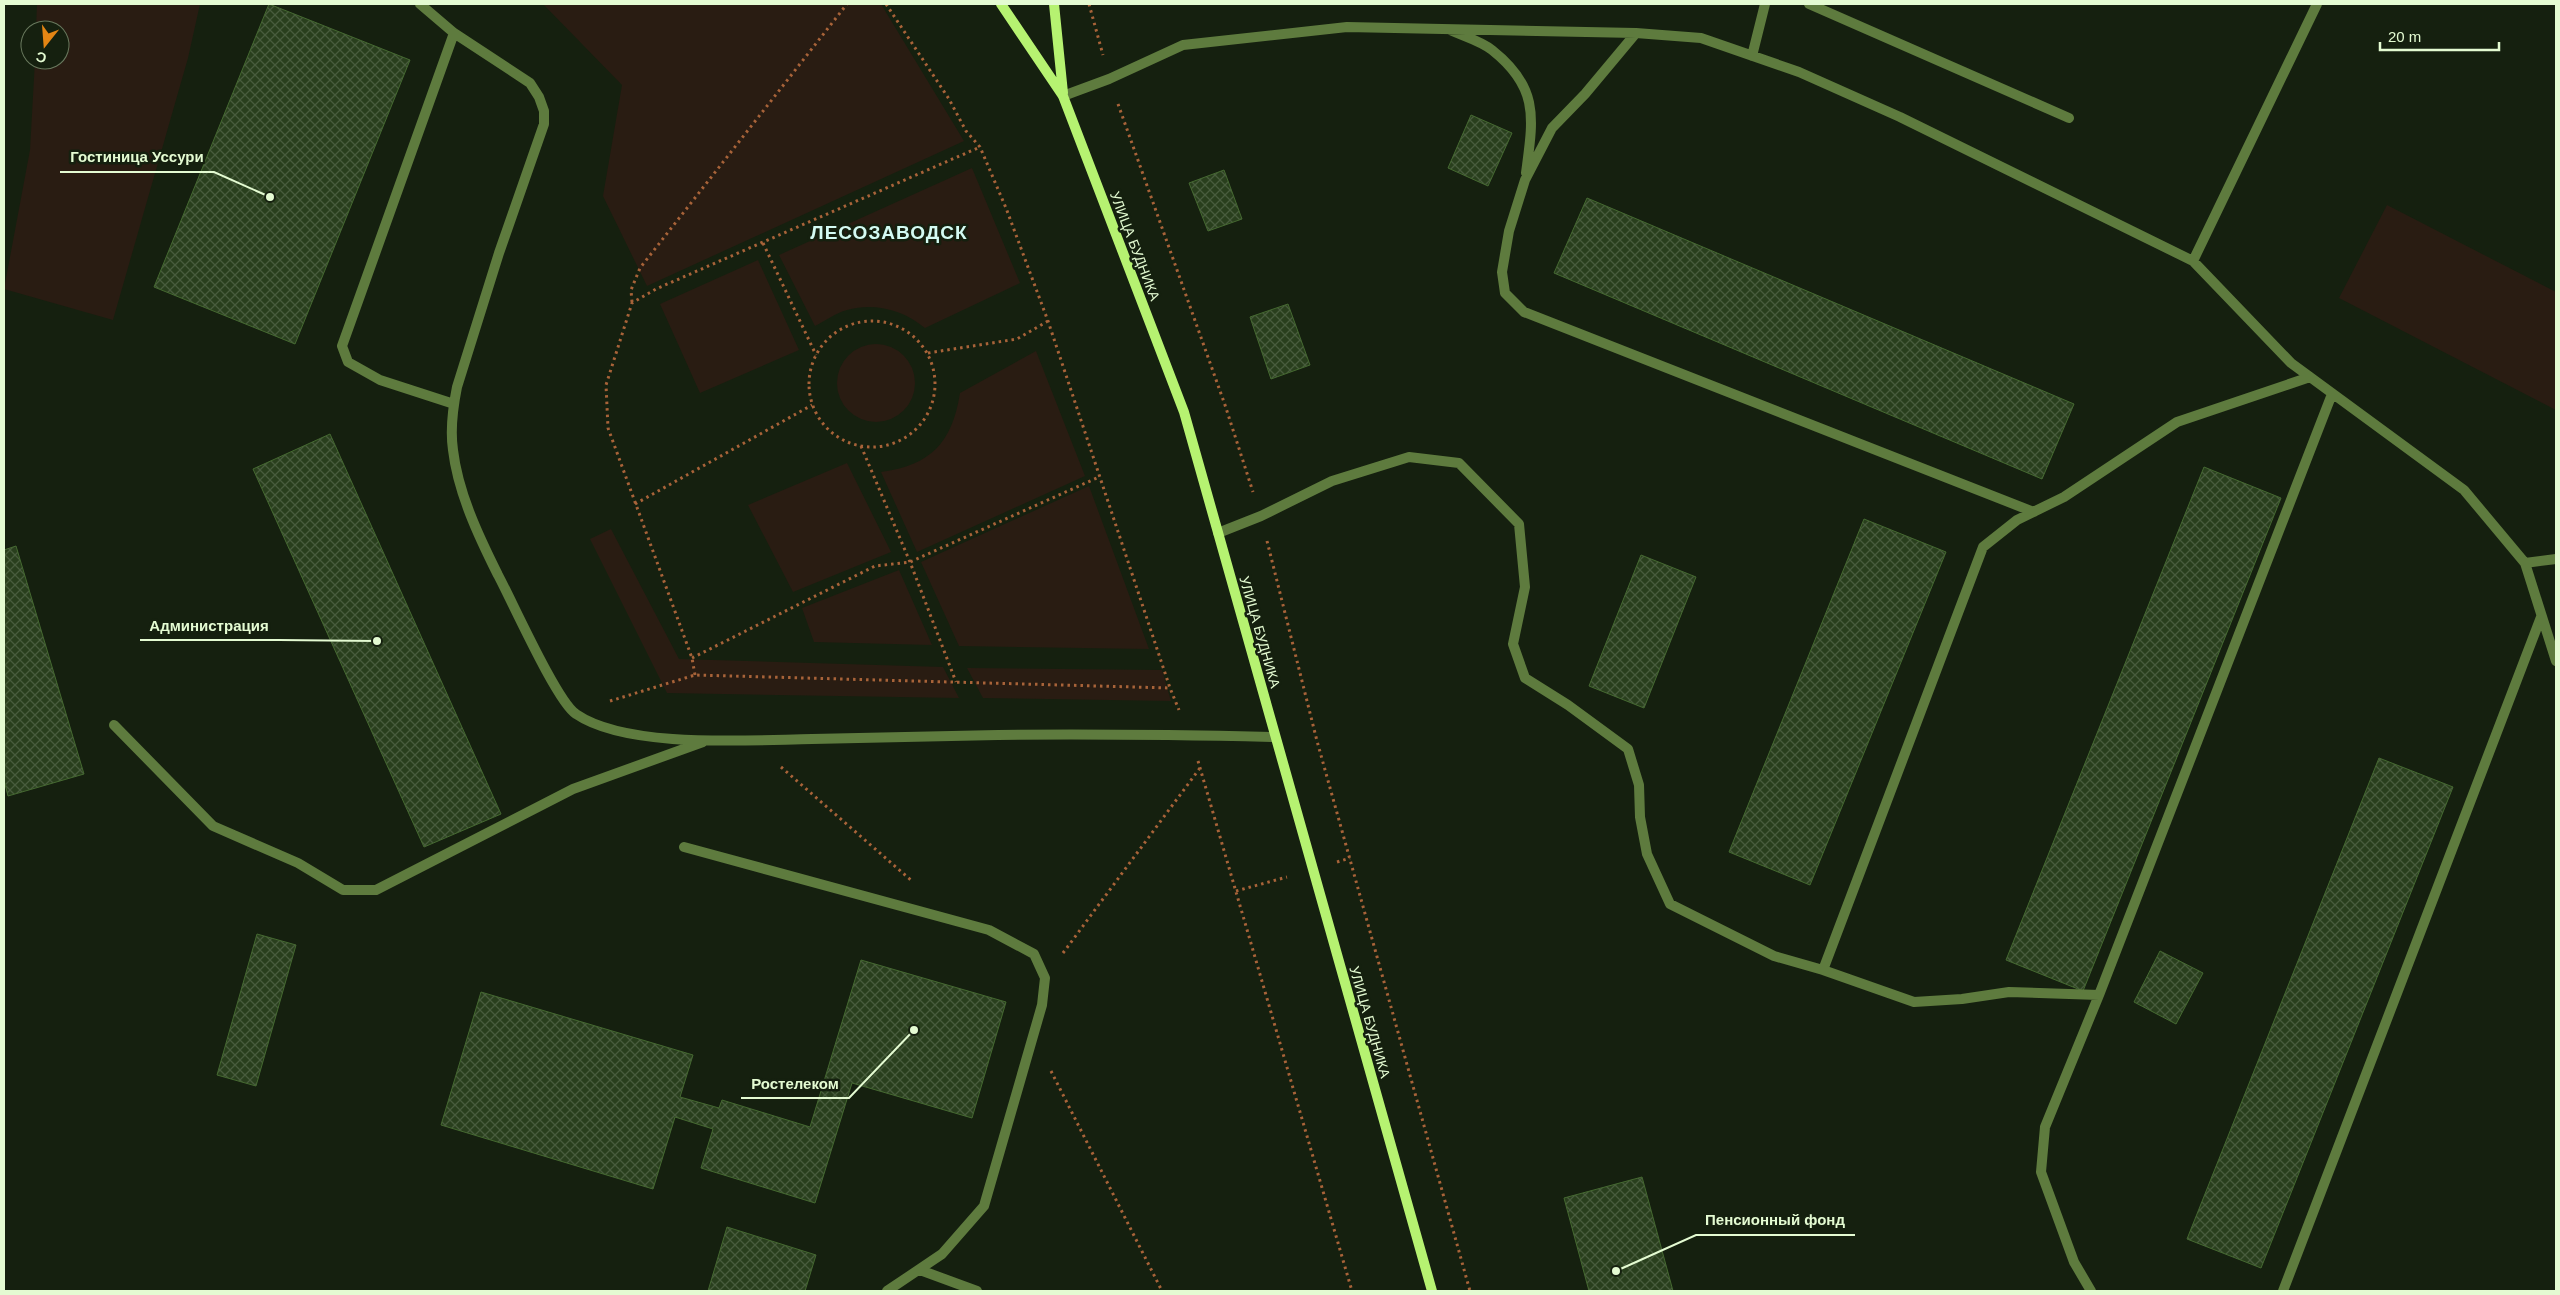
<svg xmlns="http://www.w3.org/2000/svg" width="2560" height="1295" viewBox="0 0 2560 1295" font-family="Arial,sans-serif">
<defs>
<pattern id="building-cross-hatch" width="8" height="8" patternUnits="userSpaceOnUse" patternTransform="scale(1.25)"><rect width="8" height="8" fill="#293f1d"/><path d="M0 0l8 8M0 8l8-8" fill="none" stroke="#485c3d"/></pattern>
</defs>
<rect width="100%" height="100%" fill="#15200f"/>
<path fill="#291c12" d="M37,4H200L188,58L113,320L4,289L30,150L35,60H60V30H36Z
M543,4H881L964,141L647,286L603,196L622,85Z
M972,168L1020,283L925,328C904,310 874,302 847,310C836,313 825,321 815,326L779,255Z
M2387,205L2556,292V410L2339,298Z
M758,260L799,350L700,393L660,304Z
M837 383a39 39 0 1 1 78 0a39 39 0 1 1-78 0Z
M1036,351L1085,476L917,552L881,472C931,465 952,443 960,393Z
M847,463L891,552L793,592L748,505Z
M1089,486L1149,649L959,646L921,562Z
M611,529L679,659L943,667L959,698L667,693L590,539Z
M899,570L932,645L814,642L802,608Z
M967,668L1162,670L1171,701L983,698Z"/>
<path fill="url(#building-cross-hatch)" stroke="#456931" d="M269,4L410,60L295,344L154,287Z
M1471,115L1512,133L1488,186L1448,168Z
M1224,170L1242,219L1208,231L1189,183Z
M1587,198L2074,404L2042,479L1554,273Z
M1288,304L1310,365L1271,379L1250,317Z
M330,434L501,814L424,847L253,469Z
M2204,467L2281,498L2083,991L2006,960Z
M1864,519L1946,552L1810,885L1729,852Z
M16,546L84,774L8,796L4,780V550Z
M1641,555L1696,577L1644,708L1589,686Z
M2379,758L2453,787L2261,1268L2187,1239Z
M257,934L296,945L256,1086L217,1075Z
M2160,951L2203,973L2176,1024L2134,1002Z
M861,960L1006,1002L972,1118L852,1083L815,1203L701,1168L713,1129L675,1117L653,1189L441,1125L481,992L693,1055L680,1097L719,1108L722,1100L810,1127Z
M1642,1177L1673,1291H1589L1564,1198Z
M727,1227L816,1255L805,1291H708Z"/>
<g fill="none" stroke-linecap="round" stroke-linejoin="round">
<path stroke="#a86339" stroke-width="3" stroke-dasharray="2.5 4" stroke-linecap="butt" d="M886,4L949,99L966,131L980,147L1006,208L1048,321L1170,688L1179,710
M1089,4L1103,55
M1118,104L1225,405L1253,492
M763,243L816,355
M632,302L631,290L640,268L847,4
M809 384a63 63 0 1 1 126 0a63 63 0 1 1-126 0Z
M928,353L1017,339L1048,321
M861,446L910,562L956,682
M635,504L812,405
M1267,541L1317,741L1470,1291
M692,658L875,566L910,562L1099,477
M695,675L692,658L608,428L606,385L632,303L656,289L980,147
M610,701L695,675L1170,688
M1198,761L1352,1291
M781,767L912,881
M1337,862L1350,858
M1236,891L1287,877
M1063,953L1200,768
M1051,1071L1162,1291"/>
<path stroke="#5e7b3e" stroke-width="10" d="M420,4L454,33L530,83L539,97L544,111V124L499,253L457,387C453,407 450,430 453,450C458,493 479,537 498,575C512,601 557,702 576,714C627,749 750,740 812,739C874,738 936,736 998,735C1091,734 1183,735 1275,737
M1809,4L2069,118
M1450,30C1463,36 1481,41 1492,50C1540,88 1533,119 1526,173
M1636,33L1585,94L1552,128L1525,180L1509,231L1502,272L1505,293L1524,312L2034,512
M1752,56L1765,4
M1063,96L1109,79L1183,45L1347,27L1636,33L1701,38L1799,72L1900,117L2193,261L2291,363L2464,490L2525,563L2556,661
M2193,261L2317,4
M454,404L380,380L348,362L342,346L454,33
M1218,533L1261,516L1332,481L1409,457L1459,463L1519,524L1525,587L1513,644L1525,678L1568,705L1628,749L1639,785L1640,817L1647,854L1670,904L1774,956L1823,970L1914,1002L1962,999L2009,992L2099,995
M2525,563L2556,559
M114,725L213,826L298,863L343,890H376L573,789L703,742
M684,847L989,930L1034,954L1045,978L1042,1005L984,1206L942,1254L887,1291
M1823,970L1983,547L2017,520L2064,497L2177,422L2310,377
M920,1270L977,1291
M2091,1291L2074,1262L2041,1172L2045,1127L2099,995L2332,394
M2283,1291L2541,617"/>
<path stroke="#b6f271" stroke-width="10" d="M1001,4L1063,96L1184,412L1432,1291
M1054,4L1063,93"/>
</g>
<g text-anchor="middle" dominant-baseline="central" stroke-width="5" stroke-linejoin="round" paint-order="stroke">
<g font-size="14" fill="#e4fbd2" stroke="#15200f">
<text transform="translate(1135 246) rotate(69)">УЛИЦА БУДНИКА</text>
<text transform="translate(1260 632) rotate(74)">УЛИЦА БУДНИКА</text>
<text transform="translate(1370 1022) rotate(74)">УЛИЦА БУДНИКА</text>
</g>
<g font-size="19" font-weight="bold" letter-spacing="1" fill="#d4fbf3" stroke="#15200f">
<text x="889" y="232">ЛЕСОЗАВОДСК</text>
</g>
</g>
<path fill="none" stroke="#e4fbd2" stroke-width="2" d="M270 197L214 172H60M377 641L279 640H140M914 1030L849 1098H741M1616 1271L1696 1235H1855"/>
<g fill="#e4fbd2" stroke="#15200f" stroke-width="2">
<circle cx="270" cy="197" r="5"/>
<circle cx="377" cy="641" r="5"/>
<circle cx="914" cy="1030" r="5"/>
<circle cx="1616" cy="1271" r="5"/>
</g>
<g font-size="15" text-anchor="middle" font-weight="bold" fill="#e4fbd2" stroke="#15200f" stroke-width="5" stroke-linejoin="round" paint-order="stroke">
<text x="137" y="162">Гостиница Уссури</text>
<text x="209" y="631">Администрация</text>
<text x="795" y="1089">Ростелеком</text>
<text x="1775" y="1225">Пенсионный фонд</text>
</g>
<rect width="2560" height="1295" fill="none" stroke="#e4fbd2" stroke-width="10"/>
<g transform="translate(45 45) rotate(197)"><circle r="24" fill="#15200f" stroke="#68785d"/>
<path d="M0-4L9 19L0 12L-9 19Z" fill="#e48514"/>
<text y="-8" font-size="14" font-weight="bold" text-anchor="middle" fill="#e4fbd2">С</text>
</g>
<path d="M2380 42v8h119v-8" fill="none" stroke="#e4fbd2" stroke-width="2.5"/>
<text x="2388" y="42" font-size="15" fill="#e4fbd2" stroke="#15200f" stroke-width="4" paint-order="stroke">20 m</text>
</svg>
